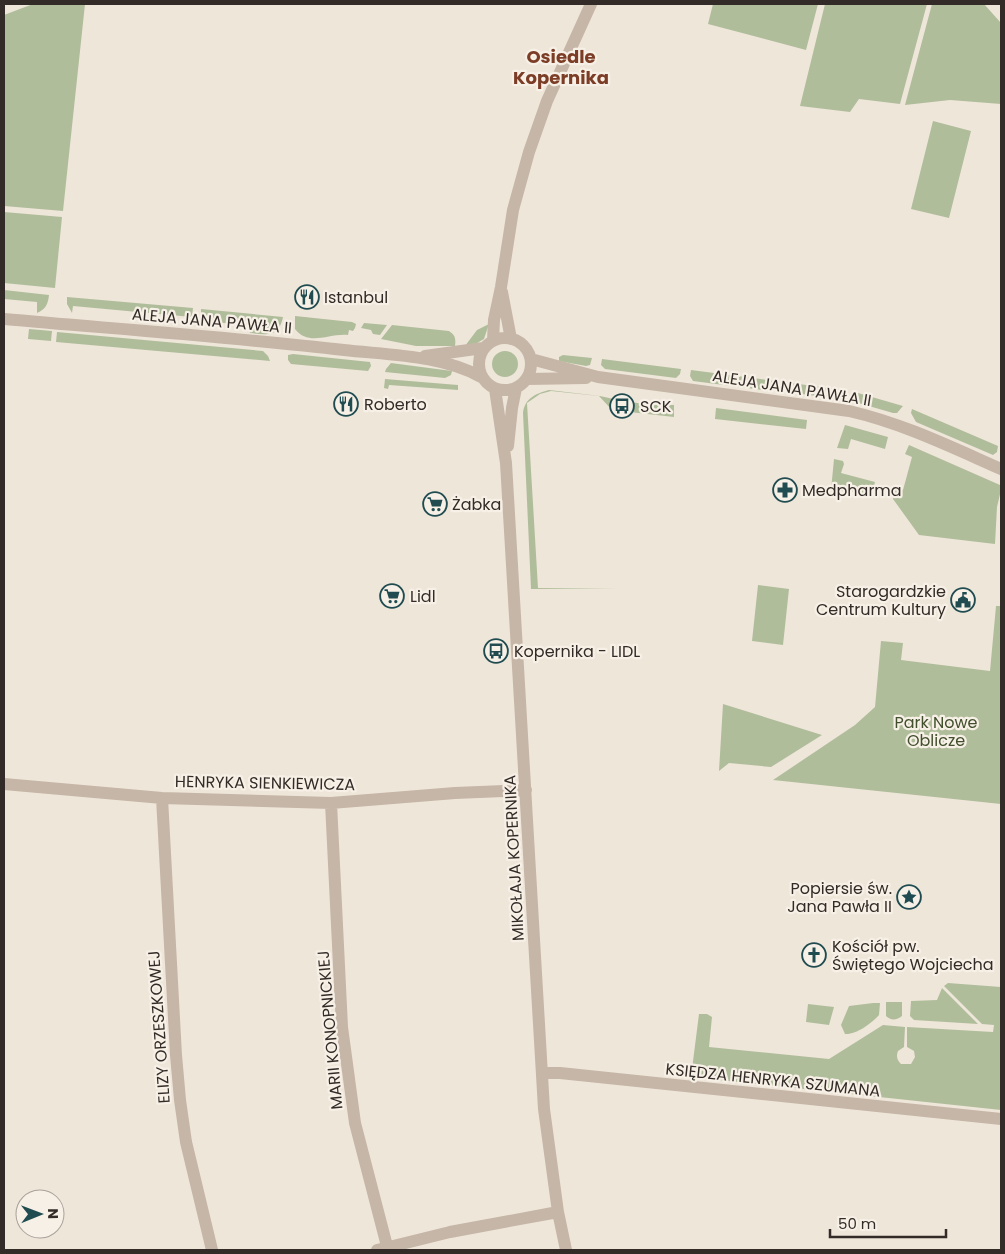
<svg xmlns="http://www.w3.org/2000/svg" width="1005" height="1254" viewBox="0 0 1005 1254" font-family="Poppins,sans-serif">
<rect width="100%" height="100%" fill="#efe6da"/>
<path fill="#b0bd9b" d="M33,4H85L63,211L4,206V15Z
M713,4H818L806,50L708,24Z
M825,4H927L900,104L859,99L850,112L800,106Z
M932,4H984L1001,23V104L950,100L905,105Z
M933,121L971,131L949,218L911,209Z
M4,212L62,217L55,288L4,283Z
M4,290L49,295C48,304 46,309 37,313V302L4,299Z
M67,297L193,308L192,317L73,306L72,313L67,304Z
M201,309L283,317C279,337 267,335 250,333L247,325L201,321Z
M295,316L352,322L356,324L355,328L353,331L349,330L348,335C329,333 309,347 295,329Z
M364,323L387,325L380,335L373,334L371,330L361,328Z
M489,324L484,339L477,343L465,346L477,330Z
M392,325L449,331C455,335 456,338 455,346H416L381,339Z
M29,329L52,331L51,341L28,339Z
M57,332L263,351L268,356L270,361L56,342Z
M492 364a13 13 0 1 1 26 0a13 13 0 1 1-26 0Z
M293,354L370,362L371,366L368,371L291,364L288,360V355Z
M563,355L592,358L590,365L586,366L559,361V357Z
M602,359L681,369L680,374L676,378L605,369L601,365Z
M391,363L452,371L451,375L445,378L385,372L386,369Z
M691,370L775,381L774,387L770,391L693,381L690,376Z
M385,379L458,385V390L389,385L388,389L384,388Z
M784,382L843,390L847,395L846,400L787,392L783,388Z
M549,390L600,396L618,400V404L629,406L631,402L651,405H674V417L612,410L599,396L551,391L540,394L527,403L538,588L617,589H531L523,413C525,398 535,394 549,390Z
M858,393L903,406L897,413H893L855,402Z
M716,408L807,420L806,429L715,419Z
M912,409L998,446L997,452L993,455L916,422L911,413Z
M845,425L888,437L885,449L851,439L848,449L837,448Z
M909,445L1000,485L1001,490L997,507L995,544L919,535L893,499L896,488L903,490L912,457L905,454Z
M834,459L843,461L844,464L841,473L875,482L872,494L831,490Z
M758,585L789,589L783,645L752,641Z
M996,606H1001V804L773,780L855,725L875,707L881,641L903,643L901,660L990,671Z
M723,704L822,735L771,767L729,763L719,771Z
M948,983L1001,987V1110L691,1077L699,1014H707L712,1017L709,1047L829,1059L883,1025L905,1027L904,1047L898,1051C896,1056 897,1060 901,1064H911L915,1057L914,1051L907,1047V1027L993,1032L994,1025L982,1024L944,986Z
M942,988L978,1024L914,1020L910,1016L911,1001L937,1000Z
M886,1002H902V1016C897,1020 891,1021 886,1016Z
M873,1003H880L879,1015C872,1023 856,1035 845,1034L841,1025L849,1006Z
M808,1004L834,1007L829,1025L806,1022Z"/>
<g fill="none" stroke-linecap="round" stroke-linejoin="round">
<path stroke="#c6b6a7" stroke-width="12" d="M502,292L511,339
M4,319C117,329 231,337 344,350C388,355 442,355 481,377
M479 364a26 26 0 1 1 52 0a26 26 0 1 1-52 0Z
M493,340L494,320L501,287L513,210L529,152L547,101L591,4
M425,356L483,348
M531,359L598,377L849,411C902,423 951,447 1001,469
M527,379L586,378
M495,389L506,463L544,1109L558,1212L566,1250
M508,446L512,408L516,388
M4,784L162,798L331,803L455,793L526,790
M162,798L176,1055L180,1100L186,1142L212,1250
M331,803L342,1027L355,1123L388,1250
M542,1073H560L1001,1119
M377,1250L450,1232L558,1212"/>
</g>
<defs>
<g id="restaurant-ring" transform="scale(1.25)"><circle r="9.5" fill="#f7f0e6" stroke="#204c51" stroke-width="1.5"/><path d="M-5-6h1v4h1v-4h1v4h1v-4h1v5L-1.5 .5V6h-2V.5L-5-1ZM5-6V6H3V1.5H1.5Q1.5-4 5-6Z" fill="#204c51"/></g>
<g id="bus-ring" transform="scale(1.25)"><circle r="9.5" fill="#f7f0e6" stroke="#204c51" stroke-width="1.5"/><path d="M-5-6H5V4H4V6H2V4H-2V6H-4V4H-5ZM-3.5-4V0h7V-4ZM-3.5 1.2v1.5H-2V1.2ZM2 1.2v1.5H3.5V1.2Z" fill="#204c51"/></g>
<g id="pharmacy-ring" transform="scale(1.25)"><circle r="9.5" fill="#f7f0e6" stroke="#204c51" stroke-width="1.5"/><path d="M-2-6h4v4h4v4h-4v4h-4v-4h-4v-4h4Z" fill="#204c51"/></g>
<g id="supermarket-ring" transform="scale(1.25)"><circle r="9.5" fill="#f7f0e6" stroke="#204c51" stroke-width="1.5"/><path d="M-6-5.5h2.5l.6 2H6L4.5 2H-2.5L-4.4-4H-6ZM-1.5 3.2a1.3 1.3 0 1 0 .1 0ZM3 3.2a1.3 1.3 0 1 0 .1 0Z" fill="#204c51"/></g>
<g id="civic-ring" transform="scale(1.25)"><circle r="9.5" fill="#f7f0e6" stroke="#204c51" stroke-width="1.5"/><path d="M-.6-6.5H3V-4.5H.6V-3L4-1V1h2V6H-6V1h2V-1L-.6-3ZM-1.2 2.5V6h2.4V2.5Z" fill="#204c51"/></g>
<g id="sight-ring" transform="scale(1.25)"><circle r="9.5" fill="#f7f0e6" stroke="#204c51" stroke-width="1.5"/><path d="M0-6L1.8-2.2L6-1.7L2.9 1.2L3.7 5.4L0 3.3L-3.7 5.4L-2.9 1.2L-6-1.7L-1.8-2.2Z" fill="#204c51"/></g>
<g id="church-ring" transform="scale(1.25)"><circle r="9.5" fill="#f7f0e6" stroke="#204c51" stroke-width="1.5"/><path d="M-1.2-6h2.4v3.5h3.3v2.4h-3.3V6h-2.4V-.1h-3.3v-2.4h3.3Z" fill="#204c51"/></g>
</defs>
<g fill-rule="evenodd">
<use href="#restaurant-ring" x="307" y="297"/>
<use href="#restaurant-ring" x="346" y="404"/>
<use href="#bus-ring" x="622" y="406"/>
<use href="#pharmacy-ring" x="785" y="490"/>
<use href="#supermarket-ring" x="435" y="504"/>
<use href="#supermarket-ring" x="392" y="596"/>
<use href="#civic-ring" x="963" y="600"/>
<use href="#bus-ring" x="496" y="651"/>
<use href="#sight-ring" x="909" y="897"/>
<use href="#church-ring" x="814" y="955"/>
</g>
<g text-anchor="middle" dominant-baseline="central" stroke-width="4.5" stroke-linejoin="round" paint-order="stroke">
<g font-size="16" fill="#332b27" stroke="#f7f0e6" text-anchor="start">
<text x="324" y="297">Istanbul</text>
<text x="364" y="404">Roberto</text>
<text x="640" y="406">SCK</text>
<text x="802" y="490">Medpharma</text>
<text x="452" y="504">Żabka</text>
<text x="946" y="591" text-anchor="end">Starogardzkie<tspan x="946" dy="18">Centrum Kultury</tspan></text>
<text x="410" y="596">Lidl</text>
<text x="514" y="651">Kopernika - LIDL</text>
<text x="892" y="888" text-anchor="end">Popiersie św.<tspan x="892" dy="18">Jana Pawła II</tspan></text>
<text x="832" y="946">Kościół pw.<tspan x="832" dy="18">Świętego Wojciecha</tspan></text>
</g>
<g font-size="16" fill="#332b27" stroke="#f7f0e6">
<text transform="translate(212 321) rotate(5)">ALEJA JANA PAWŁA II</text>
<text transform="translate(792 388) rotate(9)">ALEJA JANA PAWŁA II</text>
<text transform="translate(265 783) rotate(1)">HENRYKA SIENKIEWICZA</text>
<text transform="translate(514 858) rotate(-93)">MIKOŁAJA KOPERNIKA</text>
<text transform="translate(159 1027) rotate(-94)">ELIZY ORZESZKOWEJ</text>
<text transform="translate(330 1030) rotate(-95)">MARII KONOPNICKIEJ</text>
<text transform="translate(773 1080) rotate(6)">KSIĘDZA HENRYKA SZUMANA</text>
</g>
<g font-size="16" fill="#424f2d" stroke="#f7f0e6">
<text x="936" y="722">Park Nowe<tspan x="936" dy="18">Oblicze</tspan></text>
</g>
<g font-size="18" font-weight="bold" fill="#7c3d26" stroke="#f7f0e6">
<text x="561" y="56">Osiedle<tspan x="561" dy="21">Kopernika</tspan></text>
</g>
</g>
<rect width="1005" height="1254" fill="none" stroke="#332b27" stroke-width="10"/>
<g transform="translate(40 1214) rotate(89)"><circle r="24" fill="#f7f0e6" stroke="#a9a19a"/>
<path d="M0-4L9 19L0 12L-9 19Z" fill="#204c51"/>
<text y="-8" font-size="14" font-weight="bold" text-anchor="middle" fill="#332b27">N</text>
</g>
<path d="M830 1229v8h116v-8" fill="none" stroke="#332b27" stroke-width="2.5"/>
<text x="838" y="1229" font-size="15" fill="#332b27" stroke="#f7f0e6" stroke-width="4" paint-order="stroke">50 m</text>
</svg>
